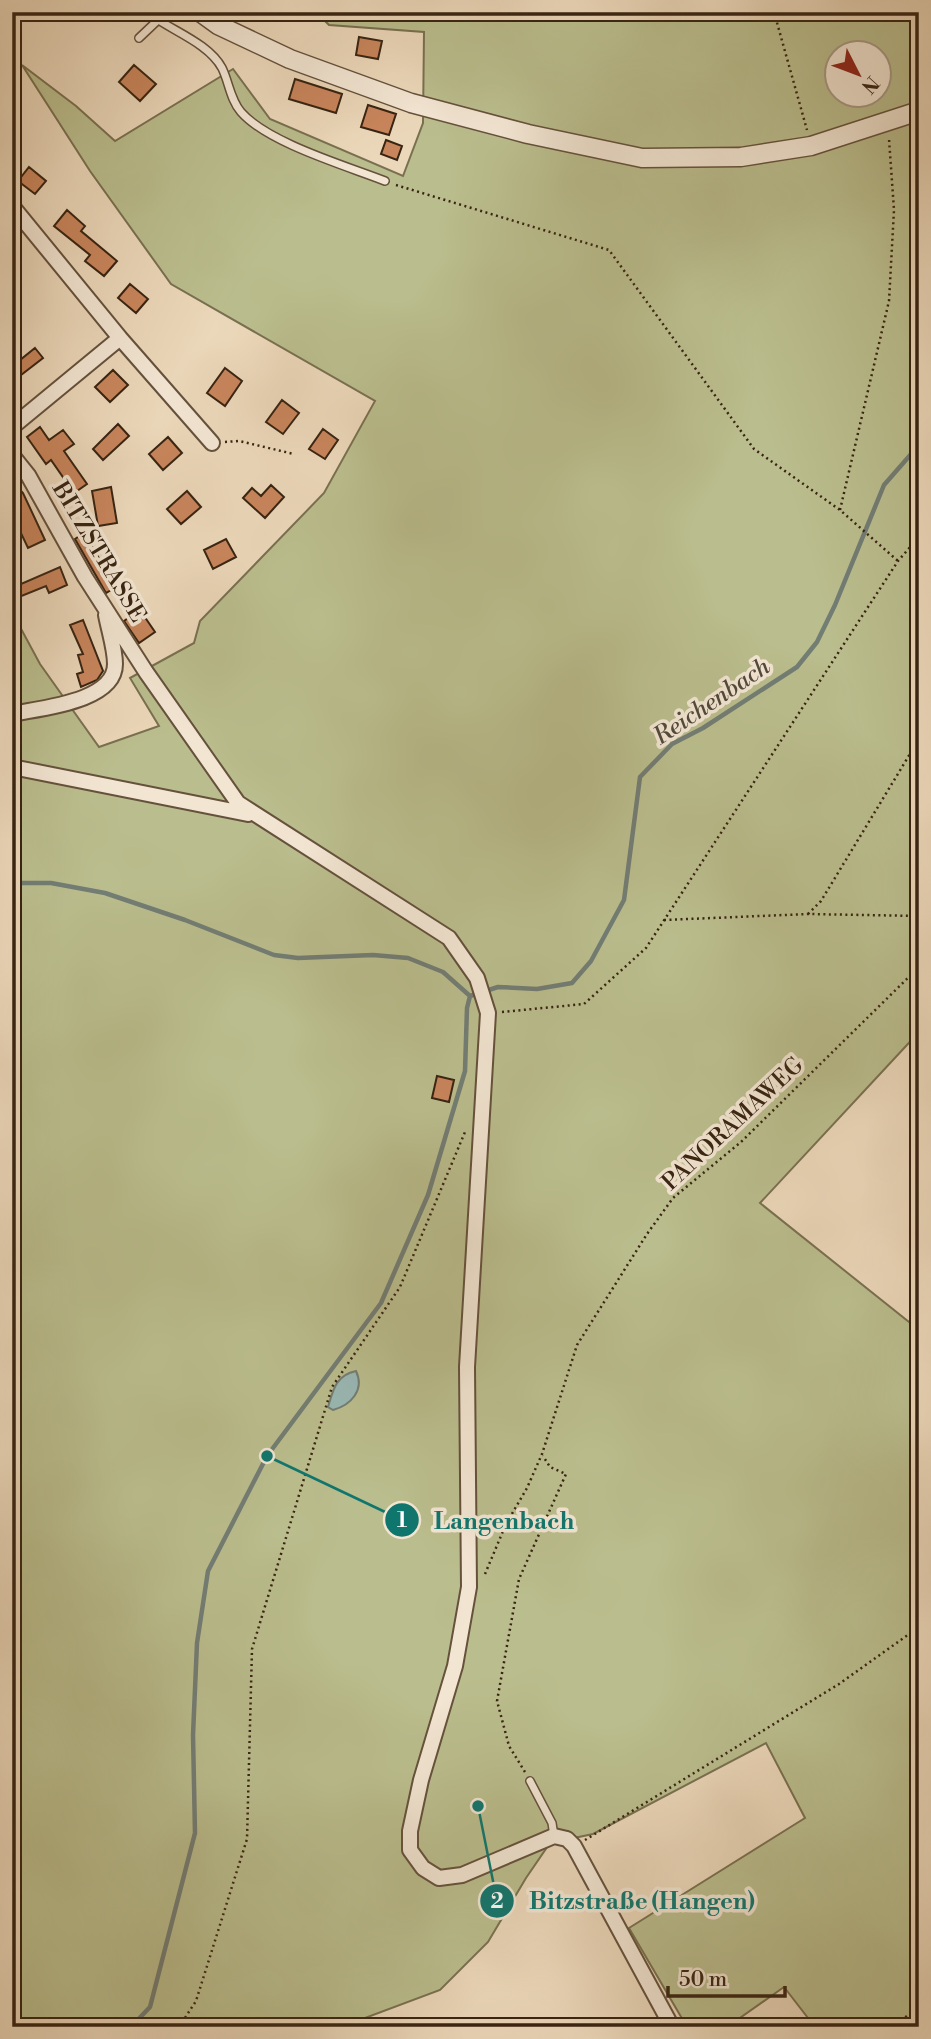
<svg xmlns="http://www.w3.org/2000/svg" width="931" height="2039" viewBox="0 0 931 2039" font-family="'Libre Bodoni',serif">
<rect width="100%" height="100%" fill="#ebd7b9"/>
<filter id="stains"><feTurbulence type="fractalNoise" baseFrequency=".00286" numOctaves="4"/><feColorMatrix values="0 0 0 0 .2 0 0 0 0 .09 0 0 0 0 .02 0 0 0 .5 -.17"/></filter>
<radialGradient id="worn" r=".72"><stop offset=".6" stop-color="#630" stop-opacity="0"/><stop offset="1" stop-color="#630" stop-opacity=".3"/></radialGradient>
<path fill="#babd8d" stroke="#797050" stroke-width="2" fill-rule="evenodd" d="M316,12H919V1032L760,1203L919,1330V2027H815L784,1987L727,2027H687L629,1928L805,1818L766,1743L593,1834L550,1843L526,1878L488,1942L440,1990L341,2027H12V612L40,664L99,747L159,726L130,678L194,643L200,621L324,493L375,401L171,284L90,171L22,65L76,106L115,141L233,69L270,119L403,176L423,123L424,32L329,25ZM836,52H878V94H836Z"/>
<path fill="#99b8b5" stroke="#727d74" stroke-width="2" d="M356,1371C365,1390 351,1405 333,1410L328,1407C333,1390 336,1375 356,1371Z"/>
<g fill="none" stroke-linecap="round" stroke-linejoin="round">
<path stroke="#727d74" stroke-width="4.5" d="M12,883H51L105,893L185,920L274,955L298,958L373,955L408,958L443,972L470,996
M470,996L498,987L537,989L572,983L591,961L624,900L640,777L672,744L703,728L797,667L817,642L835,605L884,485L919,445
M131,2027L150,2007L195,1833L193,1735L197,1643L208,1571L267,1456L381,1303L428,1195L465,1071L467,1008L470,996"/>
</g>
<path fill="#c8855c" stroke="#382412" stroke-width="2" d="M359,37L382,41L378,59L356,55Z
M134,65L156,84L140,101L119,82Z
M295,79L342,94L336,113L289,99Z
M368,105L396,114L389,135L361,127Z
M386,140L402,146L397,160L381,154Z
M29,167L46,181L35,194L18,181Z
M67,210L85,226L81,231L117,261L104,276L85,261L90,255L54,226Z
M130,284L148,299L136,313L118,298Z
M35,348L43,358L12,382V350L20,360Z
M225,368L242,381L225,406L207,393Z
M113,370L128,385L110,402L95,387Z
M282,400L299,413L283,434L266,422Z
M118,424L129,436L103,460L93,449Z
M40,427L49,440L63,430L74,444L64,451L87,484L74,493L51,460L46,464L27,437Z
M323,429L338,440L325,459L309,449Z
M168,437L182,453L163,470L149,454Z
M12,481L23,493L45,540L28,548L19,529L12,533Z
M271,485L284,497L265,518L243,498L252,488L261,496Z
M111,487L117,523L98,526L92,491Z
M187,491L201,507L181,524L167,509Z
M84,533L116,587L106,593L75,539Z
M226,539L236,557L213,569L204,550Z
M60,567L67,585L49,593L46,586L19,597L14,587Z
M140,610L155,632L139,643L124,621Z
M83,620L103,671L97,680L81,687L77,674L83,672L78,655L83,654L70,625Z
M437,1076L454,1080L449,1102L432,1098Z"/>
<g fill="none" stroke-linecap="round" stroke-linejoin="round">
<g stroke="#65513c" stroke-width="10">
<path id="service" d="M152,12L154,17C175,32 209,44 222,68C229,82 230,99 241,112C268,143 347,166 385,181
M139,38L158,20
M530,1781L552,1823L554,1836"/>
</g>
<g stroke="#65513c" stroke-width="18">
<path id="minor" d="M12,206L120,338L212,443
M12,427L120,338
M12,455L28,475L85,577L146,672L238,803L449,938L477,978L488,1013L467,1367L469,1587L455,1666L421,1780L410,1831V1850L423,1868L439,1878L462,1875L554,1836L567,1839L574,1846L672,2027
M12,714C40,708 115,702 115,664C115,649 109,631 106,615
M12,767L248,814"/>
</g>
<g stroke="#65513c" stroke-width="21">
<path id="tertiary" d="M200,12L218,25L290,59L411,103L528,134L642,158L741,157L811,146L919,111"/>
</g>
<path stroke="#382412" stroke-width="2.5" stroke-dasharray="2 3.5" stroke-linecap="butt" d="M774,12L807,130
M396,185L609,250L754,449L840,510L898,561
M225,442L239,441L294,454
M840,510L889,301L894,210L889,139
M808,914L821,901L919,739
M664,920L808,914L919,916
M502,1012L584,1004L646,948L898,561L919,537
M485,1574L506,1524L527,1488L542,1454L577,1345L647,1234L673,1198L741,1142L919,967
M525,1772L509,1746L497,1701L519,1579L566,1474L550,1467L543,1456
M585,1840L839,1684L919,1627
M179,2027L196,2001L247,1839L252,1649L332,1387L400,1287L465,1132
M892,2027L919,2007"/>
<use href="#service" stroke="#f2e5d2" stroke-width="7"/>
<use href="#minor" stroke="#f2e5d2" stroke-width="14"/>
<use href="#tertiary" stroke="#f2e5d2" stroke-width="18"/>
</g>
<g text-anchor="middle" dominant-baseline="central" stroke-width="7" stroke-linejoin="round" paint-order="stroke">
<g font-size="23" fill="#382412" stroke="#f2e5d2">
<text transform="translate(99 552) rotate(59)">BITZSTRASSE</text>
<text transform="translate(733 1124) rotate(-43)">PANORAMAWEG</text>
</g>
<g font-size="24" font-style="italic" fill="#50493b" stroke="#f2e5d2">
<text transform="translate(712 702) rotate(-34)">Reichenbach</text>
</g>
</g>
<path fill="none" stroke="#0f766e" stroke-width="2.5" d="M267 1456L402 1520M478 1806L497 1901"/>
<g fill="#0f766e" stroke="#f2e5d2" stroke-width="2.5">
<circle cx="267" cy="1456" r="7"/>
<circle cx="478" cy="1806" r="7"/>
<circle cx="402" cy="1520" r="18"/>
<circle cx="497" cy="1901" r="18"/>
</g>
<g font-size="21" text-anchor="middle" font-weight="bold" fill="#fff">
<text x="402" y="1527">1</text>
<text x="497" y="1908">2</text>
</g>
<g font-size="24" text-anchor="middle" font-weight="bold" fill="#0f766e" stroke="#f2e5d2" stroke-width="7" stroke-linejoin="round" paint-order="stroke">
<text x="504" y="1529">Langenbach</text>
<text x="642" y="1909">Bitzstraße (Hangen)</text>
</g>
<rect width="931" height="2039" fill="none" stroke="#ebd7b9" stroke-width="42"/>
<rect x="14" y="14" width="903" height="2011" fill="none" stroke="#382412" stroke-width="3.5"/>
<rect x="21" y="21" width="889" height="1997" fill="none" stroke="#382412" stroke-width="2"/>
<g transform="translate(858 74) rotate(132)"><circle r="33" fill="#f2e5d2" stroke="#a89885" stroke-width="2"/>
<path d="M0-5L12 26L0 18L-12 26Z" fill="#8f2418"/>
<text y="-10" font-size="19" font-weight="bold" text-anchor="middle" fill="#382412">N</text>
</g>
<path d="M668 1986v10h117v-10" fill="none" stroke="#382412" stroke-width="3.5"/>
<text x="679" y="1986" font-size="21" fill="#382412" stroke="#f2e5d2" stroke-width="5" paint-order="stroke">50 m</text>
<rect width="100%" height="100%" filter="url(#stains)"/>
<rect width="100%" height="100%" fill="url(#worn)"/>
</svg>
